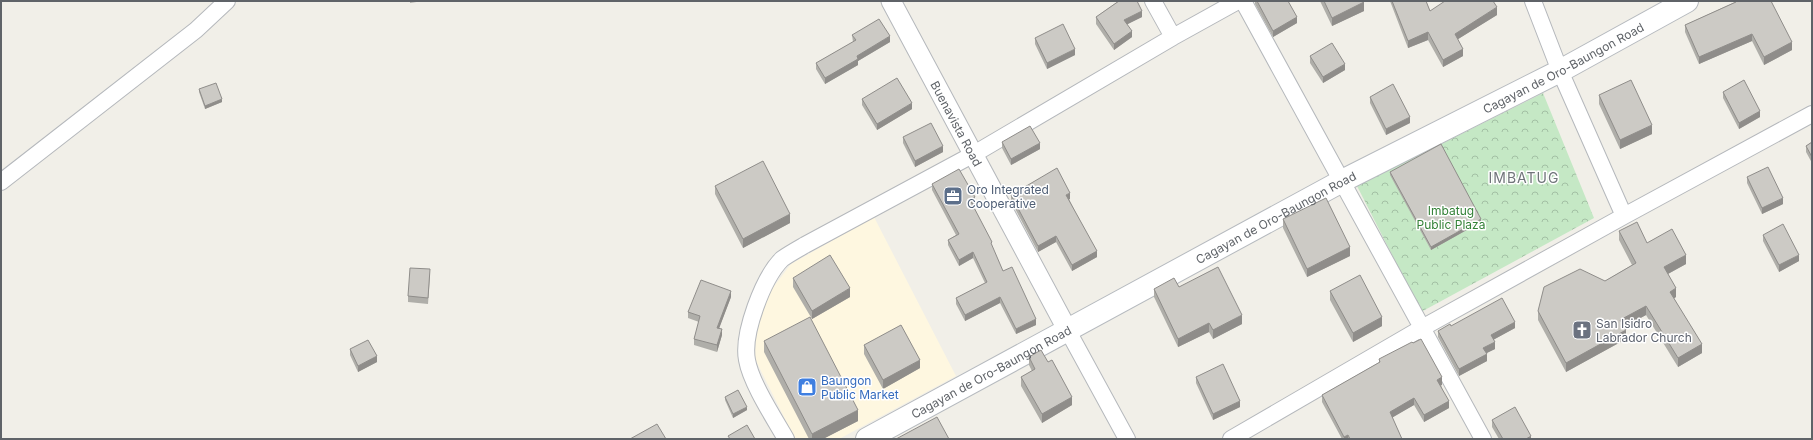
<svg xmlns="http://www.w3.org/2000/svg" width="1813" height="440" viewBox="0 0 1813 440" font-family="Inter,sans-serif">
<defs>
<pattern id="forest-crowns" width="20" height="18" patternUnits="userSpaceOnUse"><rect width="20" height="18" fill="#c5e8c5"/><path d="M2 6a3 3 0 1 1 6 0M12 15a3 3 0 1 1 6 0" fill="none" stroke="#a3c0a4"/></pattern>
</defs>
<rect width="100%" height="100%" fill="#f1efe8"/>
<path fill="#fef7e0" d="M874,217L956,376L839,439H795L755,359L756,325L768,294L791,264Z"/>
<path fill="url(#forest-crowns)" d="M1543,93L1594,218L1421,312L1357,186Z"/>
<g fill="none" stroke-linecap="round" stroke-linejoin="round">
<g stroke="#b5b8bc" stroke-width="18">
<path id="minor" d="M1153,1L1173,37
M1243,1L1483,439
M1533,1L1560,71L1624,216
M1,182L196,30L227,1
M1068,331L1127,439
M786,439C774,418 751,383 747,360C742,334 763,278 782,259C789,254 798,249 805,245L974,154L1173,37L1238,1
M1231,439L1422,328L1624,216L1812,114"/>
</g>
<g stroke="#b5b8bc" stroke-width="21">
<g id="tertiary">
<path id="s1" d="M891,1L1068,331"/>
</g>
</g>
<g stroke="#b6babf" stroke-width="24">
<g id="secondary">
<path id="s2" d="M867,439L1342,181L1560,71L1687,1"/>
</g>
</g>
<use href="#minor" stroke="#fff" stroke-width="16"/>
<use href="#tertiary" stroke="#fff" stroke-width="19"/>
<use href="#secondary" stroke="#fff" stroke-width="22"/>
</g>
<path fill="#afaea9" d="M410,1H423L410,3Z
M1117,1H1137L1142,17L1127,24L1132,37L1114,50L1096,24V17L1117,2Z
M1255,1H1288L1297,23L1273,37L1255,4Z
M1320,1H1364V11L1332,26Z
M1390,1H1426L1430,11L1497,15L1458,39L1463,56L1443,67L1428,40L1408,48Z
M1735,1H1771L1792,50L1764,65L1752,41L1699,64L1685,32V25L1735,2Z
M852,35L890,42L858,61V65L825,84L816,69V63L853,42Z
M1035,38L1075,55L1047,69L1035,44Z
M1310,56L1345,70L1323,83L1310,63Z
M199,89L222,102L205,109L199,92Z
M1723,92L1760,117L1739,129L1723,98Z
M1599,95L1652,134L1620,149L1599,104Z
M1370,97L1410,123L1386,135L1370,103Z
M862,99L912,109L877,130L862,105Z
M903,137L943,152L915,167L903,143Z
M1002,142L1040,149L1011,165L1002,148Z
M1812,142V163L1806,152V146Z
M1390,172L1481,222L1431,250L1390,175Z
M1747,177L1783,204L1762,214L1747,183Z
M932,184L975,203L972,205L1003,271L1036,325L1016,334L1000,303L965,321L956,304V298L985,283L973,258L959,266L948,245V240L956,235L932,190Z
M715,186L790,223L743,248L715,194Z
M1011,195L1070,199H1069L1097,257L1072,271L1056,242L1038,252L1011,201Z
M1283,219L1350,256L1307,277L1283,228Z
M1619,231L1647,243L1686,264L1668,274L1676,297L1674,298L1702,353L1678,367L1646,315L1624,327L1626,339L1566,372L1538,320V311L1605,281L1632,265L1619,240Z
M1763,235L1799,261L1779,272L1763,241Z
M430,275L428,304L408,302V296Z
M793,278L850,297L812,319L793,287Z
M1179,287L1242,324L1213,339L1209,332L1178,347L1154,297V289Z
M1330,291L1382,326L1353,342L1330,300Z
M731,297L719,328L722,335L717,352L694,345V339L699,322L688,318V312Z
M1451,326L1515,328L1493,340L1495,349L1486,353L1487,361L1459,376L1438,337V331Z
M764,341L858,421L823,439H809L764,352Z
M864,345L920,368L883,389L864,354Z
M350,349L377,362L358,372L350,355Z
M1029,357L1048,362L1072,405L1042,423L1021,386V377L1032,371L1029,365Z
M1379,359L1442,385H1441L1449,408L1424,422L1414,405L1392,417L1402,439H1342L1322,402V395L1379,363Z
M1196,377L1240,407L1213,420L1196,383Z
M725,397L747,410L733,418L725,400Z
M1492,420L1531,439H1499L1492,427Z"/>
<path fill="#8f8d8a" d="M1364,2V11L1332,26V18Z
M1497,7V15L1455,41V34Z
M1142,11V17L1124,26V20Z
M1297,17V23L1273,37V31Z
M1132,31V37L1114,50V44Z
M1428,32V40L1408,48V41Z
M1752,34V41L1699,64V57Z
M890,36V42L858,61V65L825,84V78L857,56Z
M1792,42V50L1764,65V57Z
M1075,49V55L1047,69V63Z
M1463,49V56L1443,67V60Z
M1345,64V70L1323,83V77Z
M222,99V102L205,109V106Z
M912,103V109L877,130V124Z
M1760,111V117L1739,129V123Z
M1410,117V123L1386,135V129Z
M1652,125V134L1620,149V140Z
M1040,143V149L1011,165V159Z
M943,146V152L915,167V161Z
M1070,193V199L1066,201V195Z
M975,197V203L970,206V200Z
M1783,198V204L1762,214V208Z
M790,214V223L743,248V239Z
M1481,219V222L1431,250V247Z
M1056,236V242L1038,252V246Z
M1350,247V256L1307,277V269Z
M1097,251V257L1072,271V265Z
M973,252V258L959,266V260Z
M1686,255V264L1664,276V267Z
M1799,255V261L1779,272V265Z
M850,288V297L812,319V311Z
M1676,288V297L1670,301V292Z
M731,291V297L717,334V328Z
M1000,297V303L965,321V315Z
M1646,306V315L1620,329V320Z
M1242,315V324L1213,339V330Z
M1382,317V326L1353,342V333Z
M1036,319V325L1016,334V329Z
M1515,322V328L1491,341V335Z
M1209,323V332L1178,347V339Z
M722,329V335L717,352V345Z
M1626,330V339L1566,372V363Z
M1495,342V349L1483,355V348Z
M1702,344V353L1678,367V358Z
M1487,354V361L1459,376V369Z
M377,356V362L358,372V366Z
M920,360V368L883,389V380Z
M1442,377V385L1437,387V380Z
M1072,397V405L1042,423V414Z
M1414,398V405L1390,419V412Z
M1240,401V407L1213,420V414Z
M1449,401V408L1424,422V415Z
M747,407V410L733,418V414Z
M858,410V421L823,439H812V434Z
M1348,435V439H1344V437Z
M1531,436V439H1526Z"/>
<path fill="#cccac5" stroke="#8f8d8a" d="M1119,1H1137L1142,11L1124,20L1132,31L1114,44L1096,17Z
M1257,1H1288L1297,17L1273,31Z
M1324,1H1364V2L1332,18Z
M1392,1H1426L1430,11L1445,1H1493L1497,7L1455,34L1463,49L1443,60L1428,32L1408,41Z
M1735,1H1771L1792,42L1764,57L1752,34L1699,57L1685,25L1736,2Z
M879,19L890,36L857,56L858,59L825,78L816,63L856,40L852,35Z
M1063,24L1075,49L1047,63L1035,38Z
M1332,43L1345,64L1323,77L1310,56Z
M897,78L912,103L877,124L862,99Z
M1631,80L1652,125L1620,140L1599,95Z
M1744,80L1760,111L1739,123L1723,92Z
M216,83L222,99L205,106L199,89Z
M1393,84L1410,117L1386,129L1370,97Z
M931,123L943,146L915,161L903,137Z
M1030,126L1040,143L1011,159L1002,142Z
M1812,142V157L1806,146Z
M1441,144L1481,219L1431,247L1390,172Z
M763,161L790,214L743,239L715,186Z
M1768,167L1783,198L1762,208L1747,177Z
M1057,168L1070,193L1066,195L1097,251L1072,265L1056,236L1038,246L1011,195Z
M959,169L975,197L970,200L992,242L991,243L1003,271L1012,267L1036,319L1016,329L1000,297L965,315L956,298L987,282L973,252L959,260L948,240L959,234L932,184Z
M1326,198L1350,247L1307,269L1283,219Z
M1637,222L1647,243L1672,229L1686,255L1664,267L1676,288L1670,292L1702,344L1678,358L1646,306L1620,320L1626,330L1566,363L1538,311L1544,287L1580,269L1605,281L1636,263L1619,231Z
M1783,224L1799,255L1779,265L1763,235Z
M830,255L850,288L812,311L793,278Z
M1218,267L1242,315L1213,330L1209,323L1178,339L1154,289L1174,278L1179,287Z
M410,268L430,269L428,298L408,296Z
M1360,275L1382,317L1353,333L1330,291Z
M701,280L731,291L717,328L722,329L717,345L694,339L700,316L688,312Z
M1502,298L1515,322L1491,335L1495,342L1483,348L1487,354L1459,369L1438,331L1450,324L1451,326Z
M810,317L858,410L812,434L764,341Z
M901,325L920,360L883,380L864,345Z
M1421,339L1442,377L1437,380L1449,401L1424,415L1414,398L1390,412L1402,439H1350L1348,435L1344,437L1322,395L1380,362L1379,359L1412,342L1413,343Z
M368,340L377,356L358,366L350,349Z
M1041,350L1048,362L1052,360L1072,397L1042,414L1021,377L1035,369L1029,357Z
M1223,364L1240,401L1213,414L1196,377Z
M738,390L747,407L733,414L725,397Z
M1515,407L1531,436L1526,439H1503L1492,420Z
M937,417L949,439H896Z
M657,424L666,439H630Z
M747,425L755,439H730L728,436Z"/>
<defs>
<g id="office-square" transform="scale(1)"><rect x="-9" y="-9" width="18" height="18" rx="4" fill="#5c6f8a" stroke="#fff"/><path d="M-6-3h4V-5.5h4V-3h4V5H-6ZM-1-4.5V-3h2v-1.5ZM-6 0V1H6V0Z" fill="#fff"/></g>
<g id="church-square" transform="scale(1)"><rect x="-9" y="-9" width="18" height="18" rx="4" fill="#6b7280" stroke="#fff"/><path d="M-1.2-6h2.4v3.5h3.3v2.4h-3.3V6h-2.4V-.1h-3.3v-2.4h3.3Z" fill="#fff"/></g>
<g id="shop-square" transform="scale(1)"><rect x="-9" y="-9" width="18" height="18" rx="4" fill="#3f7fe0" stroke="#fff"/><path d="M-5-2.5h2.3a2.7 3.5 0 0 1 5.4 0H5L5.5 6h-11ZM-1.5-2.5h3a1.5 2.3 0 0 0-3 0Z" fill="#fff"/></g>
</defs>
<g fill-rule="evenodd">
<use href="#office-square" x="953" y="196"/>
<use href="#church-square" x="1582" y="330"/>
<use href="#shop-square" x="807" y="387"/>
</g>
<g text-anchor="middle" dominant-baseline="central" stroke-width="3" stroke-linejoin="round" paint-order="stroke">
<g font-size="12" fill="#5f6368" stroke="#fff">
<text stroke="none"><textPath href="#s2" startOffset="789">Cagayan de Oro-Baungon Road</textPath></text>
<text stroke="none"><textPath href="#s1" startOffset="139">Buenavista Road</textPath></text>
<text stroke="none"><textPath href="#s2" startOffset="465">Cagayan de Oro-Baungon Road</textPath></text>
<text stroke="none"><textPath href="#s2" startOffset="141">Cagayan de Oro-Baungon Road</textPath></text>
</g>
<g font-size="12" fill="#4e5e75" stroke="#fff" text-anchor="start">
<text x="967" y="189">Oro Integrated<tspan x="967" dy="14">Cooperative</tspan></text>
</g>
<g font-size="12" fill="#348238" stroke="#fff">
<text x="1451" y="210">Imbatug<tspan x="1451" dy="14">Public Plaza</tspan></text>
</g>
<g font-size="12" fill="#5b616d" stroke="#fff" text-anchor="start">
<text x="1596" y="323">San Isidro<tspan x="1596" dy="14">Labrador Church</tspan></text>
</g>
<g font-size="12" fill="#366cbe" stroke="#fff" text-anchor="start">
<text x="821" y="380">Baungon<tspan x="821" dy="14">Public Market</tspan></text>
</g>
<g font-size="14" letter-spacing="1" fill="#70757a" stroke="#fff">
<text x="1524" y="177">IMBATUG</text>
</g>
</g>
<rect width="1813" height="440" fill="none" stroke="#5f6368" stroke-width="4"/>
</svg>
